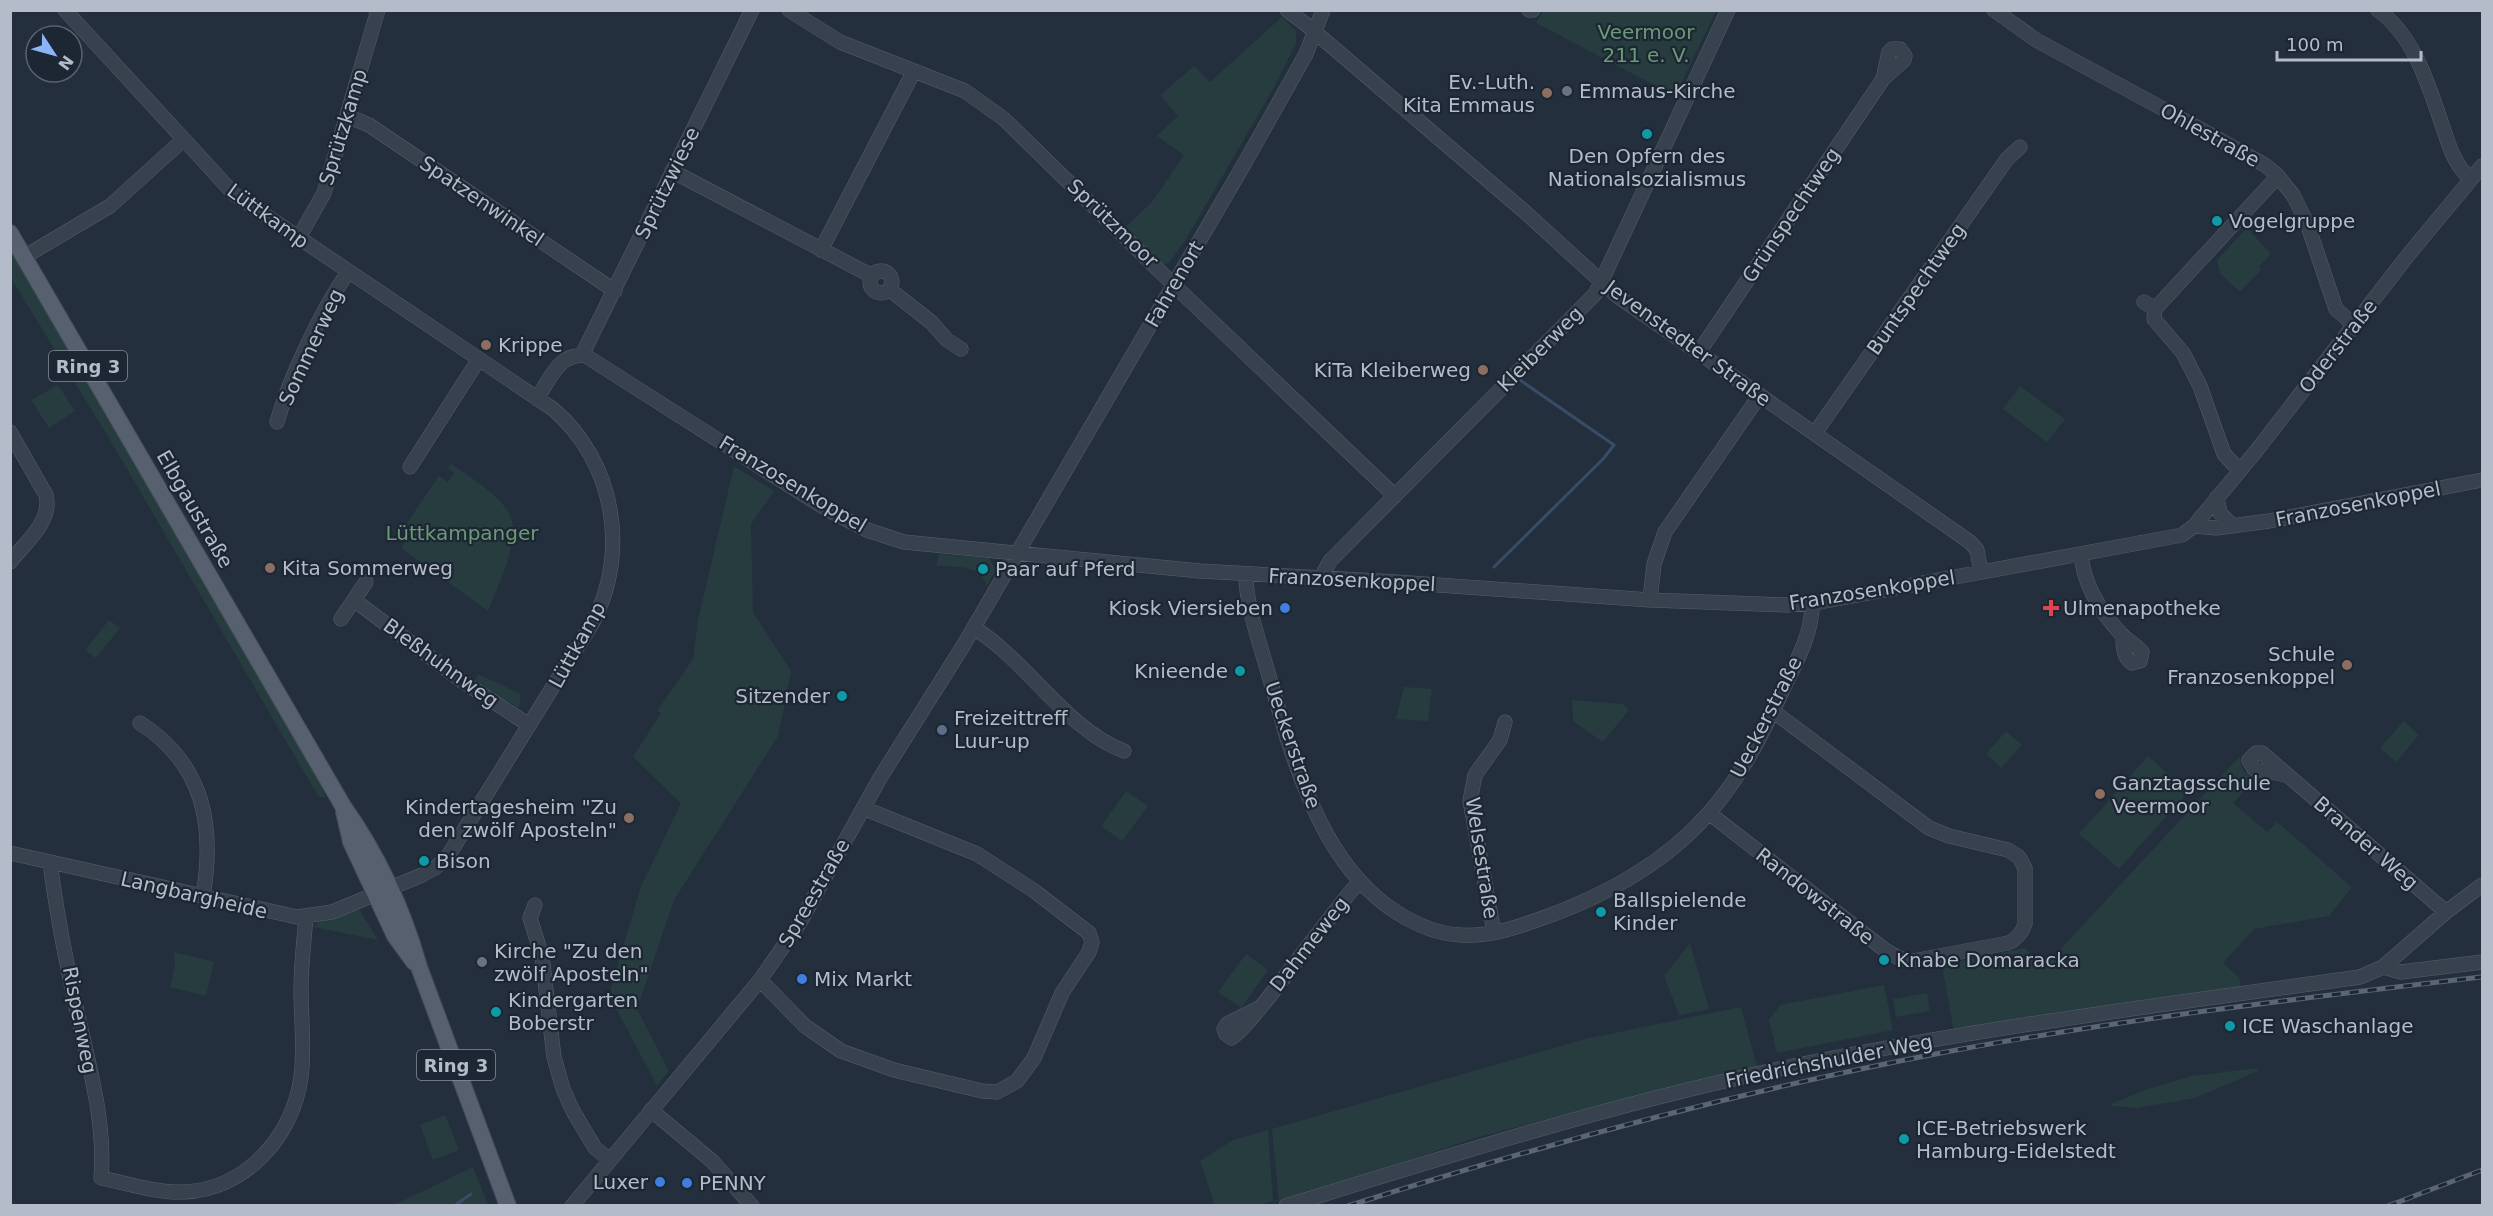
<svg xmlns="http://www.w3.org/2000/svg" width="2493" height="1216" viewBox="0 0 2493 1216" font-family="'DejaVu Sans',sans-serif">
<rect width="100%" height="100%" fill="#242f3e"/>
<path fill="#263c3f" d="M1543,11V10L1716,11L1675,96L1536,23Z
M1282,17L1296,31V43L1273,89L1186,239L1169,263L1163,264L1126,227L1152,202L1184,155L1157,136L1178,116L1160,95L1194,66L1210,82Z
M2247,228L2271,254L2259,267L2261,270L2240,292L2220,273L2217,260Z
M10,245L307,753L326,798L318,796L113,445L11,278Z
M58,385L75,411L49,428L31,400Z
M2020,386L2065,419L2047,442L2003,409Z
M451,464C469,476 497,493 509,513C523,537 497,587 488,611L401,548L413,529L406,524L439,476L448,482L454,473L448,468Z
M734,466L774,491L751,524L753,612L791,671L778,736L674,900L637,1009L669,1071L657,1086L609,995L640,889L681,803L633,757L661,713L657,711L693,659L698,620Z
M939,554L989,558L996,570L986,587C985,564 953,567 936,566Z
M109,620L120,628L96,658L85,650Z
M478,674L521,694L519,708L475,681Z
M1404,687L1432,689L1428,721L1396,719Z
M1572,700L1623,704L1629,710L1603,742L1573,721Z
M2404,721L2419,735L2396,762L2380,748Z
M2006,731L2022,745L2001,768L1986,754Z
M2148,756L2188,792L2119,869L2079,834Z
M2240,756C2240,768 2244,775 2256,778L2233,803L2267,832L2277,822L2352,887L2329,916L2254,929L2223,963L2239,978L2241,987L1955,1038L1942,965L2025,948L2042,969Z
M1126,791L1148,806L1122,841L1101,826Z
M359,909L378,940L313,927L320,921Z
M1690,943L1709,1009L1679,1015L1664,976Z
M174,952L214,962L206,996L170,987L175,966Z
M1246,954L1268,970L1241,1008L1218,992Z
M1884,985L1893,1030L1777,1053L1769,1020L1780,1005Z
M1927,993L1930,1011L1896,1017L1893,999Z
M1741,1007L1758,1070L1628,1098L1472,1139L1279,1203L1272,1129L1585,1039Z
M2257,1068L2258,1071L2195,1098L2137,1108L2112,1106L2111,1104L2142,1091L2192,1076Z
M445,1115L459,1150L433,1160L420,1125Z
M1268,1130L1273,1201L1259,1205H1215L1200,1161L1233,1140Z
M473,1167L488,1205H394Z"/>
<g fill="none" stroke-linecap="round" stroke-linejoin="round">
<path stroke="#394c67" stroke-width="3" d="M1494,567L1604,458L1614,445L1517,378
M454,1206L471,1194"/>
<g stroke="#565f6c" stroke-width="15">
<path id="minor" d="M789,10L840,42L965,91L1004,119L1180,291L1395,496
M1287,10L1308,26L1525,212L1616,295L1970,542L1977,550L1981,572
M1529,10H1533
M1994,10L2036,40L2213,136L2265,165L2277,175L2293,195L2307,223L2336,309L2354,325
M2378,10C2413,35 2428,83 2441,122C2449,144 2453,164 2471,179
M347,116L369,125L615,291
M672,171L872,276
M298,239L324,193L378,10
M821,250L914,71
M24,257L110,206L183,140
M870 282a11 11 0 1 1 22 0a11 11 0 1 1-22 0Z
M889,289L931,322L947,340L961,349
M2144,302L2155,309L2154,319L2183,353L2200,386L2224,454L2239,470
M2155,309L2278,176
M1699,352L1883,79L1904,60L1905,56L1900,49H1892L1889,52L1883,79
M582,355L752,10
M537,399C549,380 560,351 586,356L828,510L867,530L904,542L1200,571L1396,582L1650,600L1788,605L1820,602L2182,535L2194,526L2257,450L2409,254L2482,166
M277,422C290,377 321,311 348,272
M10,432L46,495C53,521 25,543 10,562
M1815,433L2007,159L2020,147
M410,467L479,359
M2217,497L2220,513L2233,526
M2194,526L2216,528L2269,521L2482,480
M2081,555C2084,585 2100,611 2121,634C2127,641 2136,644 2142,652L2140,661L2132,663C2123,657 2123,646 2123,636
M1246,574C1246,599 1253,621 1260,645C1269,676 1278,707 1287,738C1308,803 1337,874 1396,912C1415,924 1437,934 1460,935C1487,937 1515,928 1540,919C1603,897 1663,865 1708,814C1738,781 1760,739 1779,698C1792,669 1813,636 1812,603
M1320,579L1330,561L1596,293L1728,10
M354,600L462,681L529,725
M1650,600L1654,564L1665,532L1760,395
M341,619L366,582
M974,628C1025,659 1068,731 1124,751
M140,723C204,764 215,826 203,896
M2286,775L2254,769L2249,760L2256,753H2262L2446,912
M1709,813L1885,950L1899,958L1913,961L2008,943C2017,939 2022,933 2025,924V868L2019,857L2008,850L1949,836L1929,828L1773,711
M10,853L297,917L332,912L422,875L435,868L448,856L593,622C630,551 614,461 553,409L234,194L65,10
M50,862C56,909 65,956 75,1002C87,1060 106,1119 101,1178C127,1183 156,1193 183,1192C245,1190 293,1137 301,1077C305,1048 301,1019 301,990C301,966 304,941 306,917
M535,905L530,918L542,956L554,1057L563,1089L573,1111L595,1148L610,1160
M1494,932L1470,801L1475,775L1500,740L1505,722
M2383,967L2401,972L2482,962
M760,980L805,1026L841,1051L894,1070L982,1091L997,1092L1017,1081L1034,1058L1062,993L1089,952L1092,942L1089,933L1033,890L977,854L863,808
M1259,1008L1227,1024L1224,1029L1226,1034L1231,1038C1247,1033 1337,904 1360,881
M651,1110L712,1161L752,1206
M572,1206L760,980L799,924L880,778L963,646L1243,166L1306,54L1323,10
M1286,1206C1445,1157 1603,1107 1765,1072C1961,1030 2161,1005 2360,977L2383,967L2446,912L2482,885"/>
</g>
<g stroke="#414a57" stroke-width="18">
<path id="major" d="M10,233L343,806C377,854 403,910 419,967L508,1206
M344,812L351,842L395,936L414,962"/>
</g>
<use href="#minor" stroke="#38414e" stroke-width="14"/>
<use href="#major" stroke="#56606e" stroke-width="16"/>
<g stroke="#5a6575" stroke-width="5">
<path id="rail" d="M1348,1206C1544,1144 1744,1090 1946,1052C2123,1019 2303,998 2482,977
M2388,1206L2482,1170"/>
</g>
<use href="#rail" stroke="#1d2633" stroke-width="3" stroke-dasharray="9" stroke-linecap="butt"/>
</g>
<g fill="#6b7280" stroke="#1d2633" stroke-width="2">
<circle cx="1567" cy="91" r="6"/>
<circle cx="482" cy="962" r="6"/>
</g>
<g fill="#8d6e63" stroke="#1d2633" stroke-width="2">
<circle cx="1547" cy="93" r="6"/>
<circle cx="486" cy="345" r="6"/>
<circle cx="1483" cy="370" r="6"/>
<circle cx="270" cy="568" r="6"/>
<circle cx="2347" cy="665" r="6"/>
<circle cx="2100" cy="794" r="6"/>
<circle cx="629" cy="818" r="6"/>
</g>
<g fill="#0f9aa8" stroke="#1d2633" stroke-width="2">
<circle cx="1647" cy="134" r="6"/>
<circle cx="2217" cy="221" r="6"/>
<circle cx="983" cy="569" r="6"/>
<circle cx="1240" cy="671" r="6"/>
<circle cx="842" cy="696" r="6"/>
<circle cx="424" cy="861" r="6"/>
<circle cx="1601" cy="912" r="6"/>
<circle cx="1884" cy="960" r="6"/>
<circle cx="496" cy="1012" r="6"/>
<circle cx="2230" cy="1026" r="6"/>
<circle cx="1904" cy="1139" r="6"/>
</g>
<g fill="#3f7fe0" stroke="#1d2633" stroke-width="2">
<circle cx="1285" cy="608" r="6"/>
<circle cx="802" cy="979" r="6"/>
<circle cx="660" cy="1182" r="6"/>
<circle cx="687" cy="1183" r="6"/>
</g>
<path fill="#e0444e" stroke="#1d2633" stroke-width="2" d="M2048 599h6v6h6v6h-6v6h-6v-6h-6v-6h6z"/>
<circle fill="#5c6f8a" stroke="#1d2633" stroke-width="2" cx="942" cy="730" r="6"/>
<g text-anchor="middle" dominant-baseline="central" stroke-width="4.5" stroke-linejoin="round" paint-order="stroke">
<g fill="#1d2633" stroke="#878f9c" stroke-width="1.5">
<rect x="49" y="351" width="78" height="30" rx="4.5"/>
<rect x="417" y="1050" width="78" height="30" rx="4.5"/>
</g>
<g font-size="18" font-weight="bold" fill="#b4bcc9">
<text x="88" y="366">Ring 3</text>
<text x="456" y="1065">Ring 3</text>
</g>
<g font-size="20" fill="#6b9a76" stroke="#1d2633">
<text x="1646" y="32">Veermoor<tspan x="1646" dy="23">211 e. V.</tspan></text>
<text x="462" y="533">Lüttkampanger</text>
</g>
<g font-size="20" fill="#b4bcc9" stroke="#1d2633" text-anchor="start">
<text x="1535" y="82" text-anchor="end">Ev.-Luth.<tspan x="1535" dy="23">Kita Emmaus</tspan></text>
<text x="1579" y="91">Emmaus-Kirche</text>
<text x="1647" y="156" text-anchor="middle">Den Opfern des<tspan x="1647" dy="23">Nationalsozialismus</tspan></text>
<text x="2229" y="221">Vogelgruppe</text>
<text x="498" y="345">Krippe</text>
<text x="1471" y="370" text-anchor="end">KiTa Kleiberweg</text>
<text x="282" y="568">Kita Sommerweg</text>
<text x="995" y="569">Paar auf Pferd</text>
<text x="1273" y="608" text-anchor="end">Kiosk Viersieben</text>
<text x="2063" y="608">Ulmenapotheke</text>
<text x="2335" y="654" text-anchor="end">Schule<tspan x="2335" dy="23">Franzosenkoppel</tspan></text>
<text x="1228" y="671" text-anchor="end">Knieende</text>
<text x="830" y="696" text-anchor="end">Sitzender</text>
<text x="954" y="718">Freizeittreff<tspan x="954" dy="23">Luur-up</tspan></text>
<text x="2112" y="783">Ganztagsschule<tspan x="2112" dy="23">Veermoor</tspan></text>
<text x="617" y="807" text-anchor="end">Kindertagesheim "Zu<tspan x="617" dy="23">den zwölf Aposteln"</tspan></text>
<text x="436" y="861">Bison</text>
<text x="1613" y="900">Ballspielende<tspan x="1613" dy="23">Kinder</tspan></text>
<text x="494" y="951">Kirche "Zu den<tspan x="494" dy="23">zwölf Aposteln"</tspan></text>
<text x="1896" y="960">Knabe Domaracka</text>
<text x="814" y="979">Mix Markt</text>
<text x="508" y="1000">Kindergarten<tspan x="508" dy="23">Boberstr</tspan></text>
<text x="2242" y="1026">ICE Waschanlage</text>
<text x="1916" y="1128">ICE-Betriebswerk<tspan x="1916" dy="23">Hamburg-Eidelstedt</tspan></text>
<text x="648" y="1182" text-anchor="end">Luxer</text>
<text x="699" y="1183">PENNY</text>
</g>
<g font-size="20" fill="#b4bcc9" stroke="#1d2633">
<text transform="translate(343 127) rotate(-73)">Sprützkamp</text>
<text transform="translate(2210 135) rotate(29)">Ohlestraße</text>
<text transform="translate(667 183) rotate(-64)">Sprützwiese</text>
<text transform="translate(482 201) rotate(34)">Spatzenwinkel</text>
<text transform="translate(1791 215) rotate(-56)">Grünspechtweg</text>
<text transform="translate(268 216) rotate(36)">Lüttkamp</text>
<text transform="translate(1113 223) rotate(44)">Sprützmoor</text>
<text transform="translate(1174 284) rotate(-60)">Fahrenort</text>
<text transform="translate(1916 289) rotate(-55)">Buntspechtweg</text>
<text transform="translate(1688 343) rotate(36)">Jevenstedter Straße</text>
<text transform="translate(2338 346) rotate(-52)">Oderstraße</text>
<text transform="translate(311 347) rotate(-65)">Sommerweg</text>
<text transform="translate(1540 349) rotate(-45)">Kleiberweg</text>
<text transform="translate(793 484) rotate(31)">Franzosenkoppel</text>
<text transform="translate(2358 504) rotate(-11)">Franzosenkoppel</text>
<text transform="translate(195 509) rotate(60)">Elbgaustraße</text>
<text transform="translate(1352 580) rotate(3)">Franzosenkoppel</text>
<text transform="translate(1872 590) rotate(-9)">Franzosenkoppel</text>
<text transform="translate(577 645) rotate(-61)">Lüttkamp</text>
<text transform="translate(441 663) rotate(36)">Bleßhuhnweg</text>
<text transform="translate(1766 717) rotate(-63)">Ueckerstraße</text>
<text transform="translate(1293 745) rotate(71)">Ueckerstraße</text>
<text transform="translate(2366 843) rotate(41)">Brander Weg</text>
<text transform="translate(1482 858) rotate(81)">Welsestraße</text>
<text transform="translate(814 893) rotate(-60)">Spreestraße</text>
<text transform="translate(194 895) rotate(13)">Langbargheide</text>
<text transform="translate(1815 896) rotate(38)">Randowstraße</text>
<text transform="translate(1309 944) rotate(-52)">Dahmeweg</text>
<text transform="translate(80 1020) rotate(79)">Rispenweg</text>
<text transform="translate(1829 1061) rotate(-11)">Friedrichshulder Weg</text>
</g>
</g>
<rect width="2493" height="1216" fill="none" stroke="#b4bcc9" stroke-width="24"/>
<g transform="translate(54 54) rotate(126)"><circle r="28" fill="#1d2633" stroke="#59626f" stroke-width="1.5"/>
<path d="M0-4.5L10 22L0 15L-10 22Z" fill="#8ab4f8"/>
<text y="-9" font-size="16" font-weight="bold" text-anchor="middle" fill="#b4bcc9">N</text>
</g>
<path d="M2277 51v9h144v-9" fill="none" stroke="#b4bcc9" stroke-width="3"/>
<text x="2286" y="51" font-size="18" fill="#b4bcc9" stroke="#1d2633" stroke-width="4.5" paint-order="stroke">100 m</text>
</svg>
